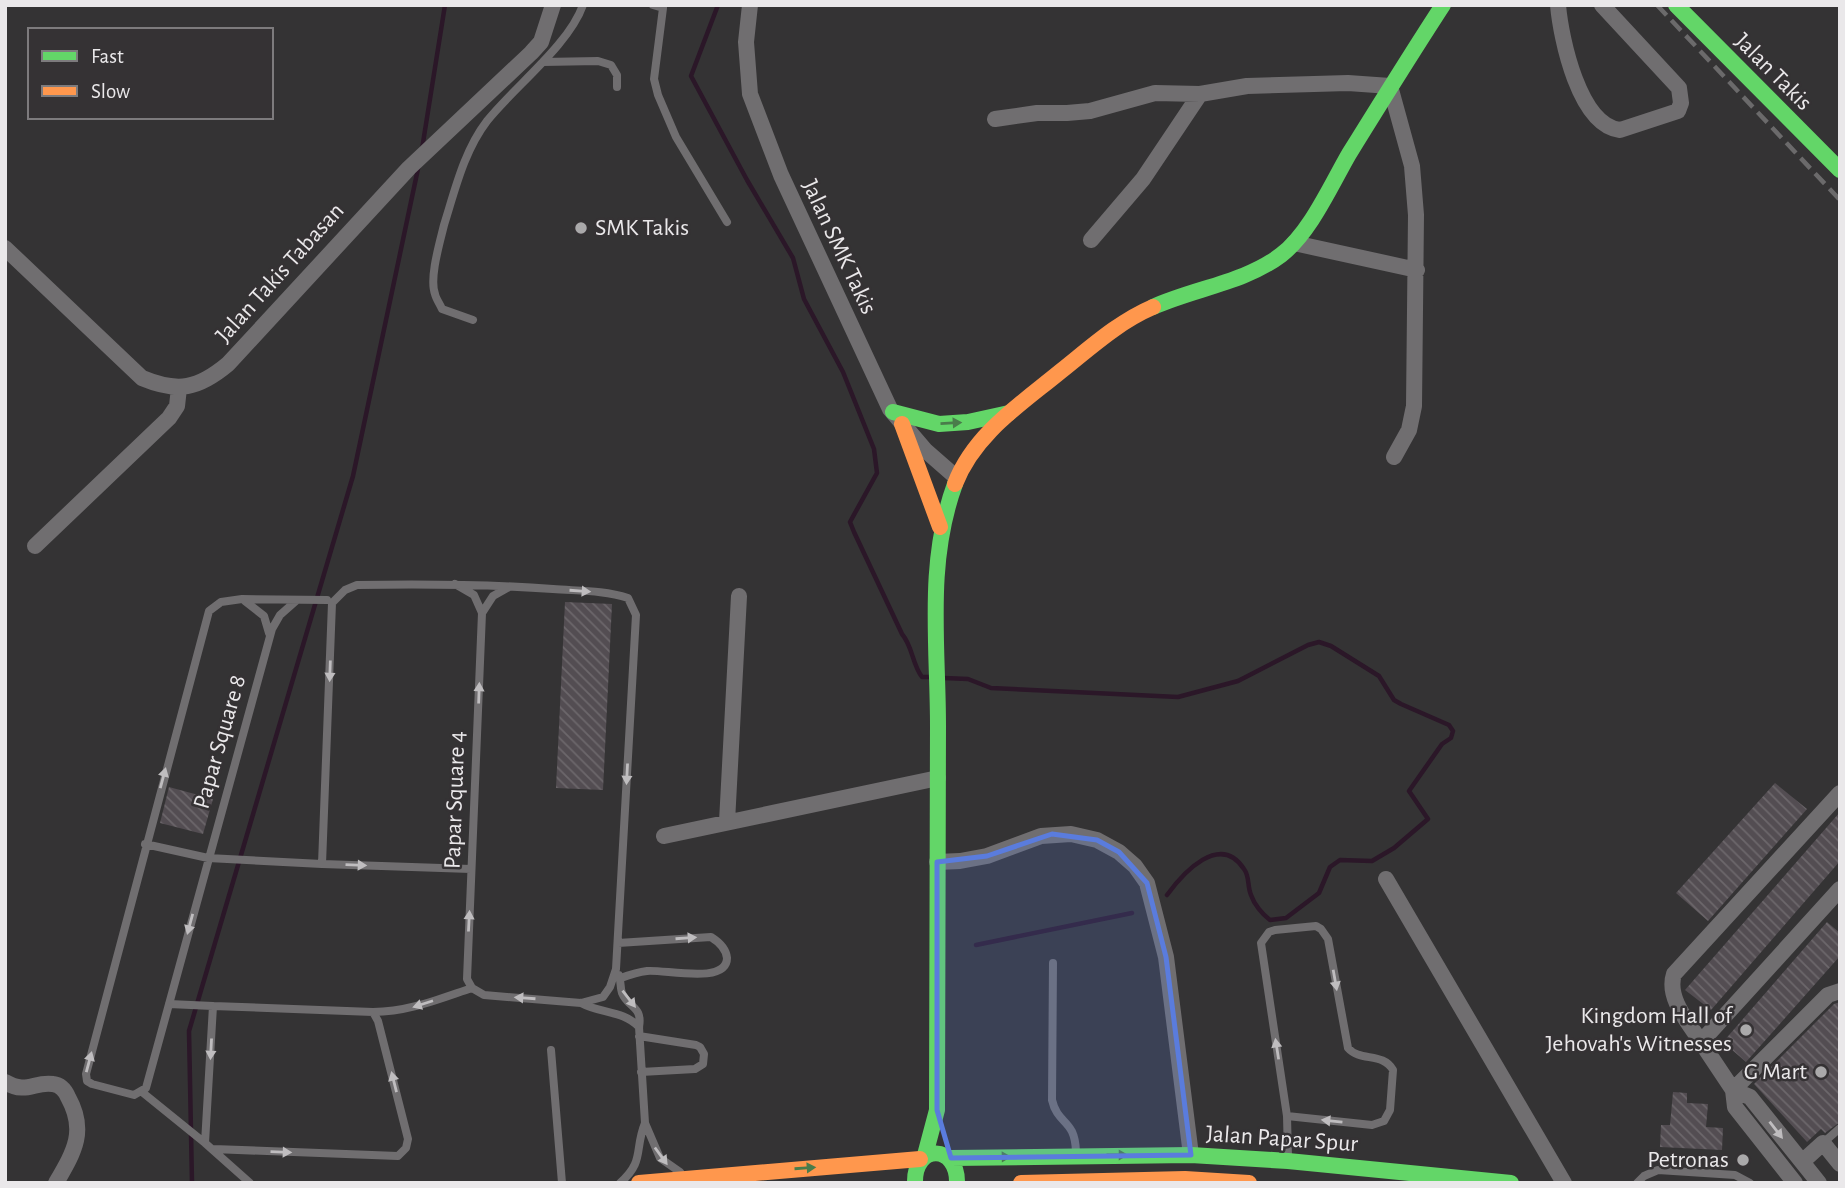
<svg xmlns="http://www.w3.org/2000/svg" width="1845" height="1188" viewBox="0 0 1845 1188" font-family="'Alegreya Sans',sans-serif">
<defs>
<pattern id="building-back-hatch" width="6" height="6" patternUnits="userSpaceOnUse" patternTransform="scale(1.75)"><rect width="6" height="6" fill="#534d52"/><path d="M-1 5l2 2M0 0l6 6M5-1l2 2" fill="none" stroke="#6c676b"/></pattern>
</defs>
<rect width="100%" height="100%" fill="#343334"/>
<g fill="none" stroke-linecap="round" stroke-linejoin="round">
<path stroke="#2b1728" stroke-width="4.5" d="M718,5L691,76L747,180L793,258L804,299L843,372L874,449L877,473L850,522L854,532L902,634C913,647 912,664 922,677H932
M422,149L445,5
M944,678L968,679L991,688L1178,697L1238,681L1308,645L1319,642L1331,646L1379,676L1394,700L1401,704L1449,725L1453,731L1451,738L1442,744L1409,791L1428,819L1394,848L1372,861L1340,860L1330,867L1319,893L1286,918L1270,920C1262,914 1254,904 1251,895C1247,886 1250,877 1244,869C1220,832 1183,873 1167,895
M976,945L1132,913
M192,1183L189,1031L353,476L419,164"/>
</g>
<path fill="url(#building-back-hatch)" d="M565,602L612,604L603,790L556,788Z
M1775,783L1807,809L1708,921L1676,893Z
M169,787L213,799L203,834L160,823Z
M1840,812V861L1711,1010L1685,990Z
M1827,922L1840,933V956L1746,1062L1723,1042Z
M1840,1002V1122L1825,1133L1821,1129L1807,1142L1754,1084L1834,1004Z
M1673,1092L1687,1093V1103L1708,1104L1706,1127L1723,1128L1722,1150L1660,1147L1661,1125H1670Z"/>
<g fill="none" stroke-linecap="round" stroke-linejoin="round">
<path stroke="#706e70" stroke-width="8" d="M653,5L663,8L654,79L658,95L676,137L727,222
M543,62L598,61L611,65L617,75V87
M473,320L442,309C440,304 436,299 435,294C429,278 440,242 444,225C455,190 464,151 487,121C514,87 569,45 583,5
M455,584L474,595L482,613L467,979L472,988L484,995L581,1003L603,997L610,987L616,969L636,615L628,598C604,590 578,591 553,589C488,584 423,584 357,585L345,590L332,603L322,864L471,869
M297,600L280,615L272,629L146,1088L134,1095L92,1084L87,1081L86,1074L209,611L221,602L242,599L327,600
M245,601L264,616L269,633
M482,613L493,596L509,587
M145,844L208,858L322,864
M618,943L711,937C719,942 726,948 727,958C727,985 664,969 647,971C638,972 629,975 621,978
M1053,963L1052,1100C1058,1126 1075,1118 1076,1152
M619,975C621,981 620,987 622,993C628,1008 643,1006 639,1027L645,1123L660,1158L680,1172
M581,1003C601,1014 623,1010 639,1027
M169,1004L213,1006
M373,1012C408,1012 439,999 472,988
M639,1036L696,1045L700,1047L704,1054L703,1064L695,1069L641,1072
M551,1050L562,1183
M142,1092L205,1143
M1287,1116L1372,1125L1384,1121L1390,1110L1393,1070C1383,1052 1360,1062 1348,1048L1328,939L1321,929L1316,926L1275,930L1269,932L1261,943L1287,1116L1288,1157
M1823,1143L1840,1128
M213,1149L398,1156L406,1148L408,1139L378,1021L373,1012L213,1006L205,1143L250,1183
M620,1183C645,1161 634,1150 645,1123
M1637,1183L1644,1176L1658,1170L1735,1175L1750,1183"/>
<path stroke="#706e70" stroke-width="16" d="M750,5L746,42L750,94L781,175L890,409L925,450L957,478
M1558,5C1561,39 1579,125 1620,130L1678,111L1681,103L1679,88L1602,5
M995,119L1037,113H1067L1090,111L1155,93L1200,94L1247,86L1314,84L1348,83L1390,86L1412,166L1416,215L1414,406L1409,430L1394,457
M1091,240L1143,179L1200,94
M1294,243L1417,270
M5,248L142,378C178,393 198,389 228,364L409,168L531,53L541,42L553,5
M35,546L169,418L177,406L179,388
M727,822L739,596
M664,836L938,778
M937,862L960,861L987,856L1041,836L1071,834L1097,840L1119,852L1135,866L1147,883L1166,957L1191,1155
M1386,879L1564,1183
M1701,1042C1689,1023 1666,998 1674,974L1840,793
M5,1082C27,1095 34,1081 53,1084C61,1085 65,1090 68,1097C87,1131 74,1152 56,1183
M1733,1090L1828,995L1840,991
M1733,1090L1750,1097L1819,1183
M1802,1162L1823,1143L1840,1164
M1795,1183L1735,1107L1733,1090L1701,1042L1840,889"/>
<path stroke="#63d668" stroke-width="16" d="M1676,5L1840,170
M1153,307C1195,288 1244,283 1281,255C1310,233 1331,185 1349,154C1380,104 1411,54 1443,5
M893,412L939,424L968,422L1009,413
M925,1155L937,1110C937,982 938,854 938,726C938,644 926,563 955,484
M951,1158L1191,1155L1288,1161L1511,1183
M915,1183C914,1143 958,1144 957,1183"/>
<path stroke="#ff974d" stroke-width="16" d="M902,424L940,527
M955,484C974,434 1021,404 1061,371C1090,348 1118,322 1153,307
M639,1183L920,1159
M1021,1183L1185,1179L1249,1183"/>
<path stroke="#6b6a6b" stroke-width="4.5" stroke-dasharray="14 7" stroke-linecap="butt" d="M1657,5L1840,200"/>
</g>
<defs><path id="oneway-solid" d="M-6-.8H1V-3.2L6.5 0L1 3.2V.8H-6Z" transform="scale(1.75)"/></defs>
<g fill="#4a7c4b">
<use href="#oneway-solid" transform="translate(951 423) rotate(-3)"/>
<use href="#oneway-solid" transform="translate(1117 1155)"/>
<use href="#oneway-solid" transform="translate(1000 1157) rotate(-1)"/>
<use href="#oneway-solid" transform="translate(805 1168) rotate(-4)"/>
</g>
<g fill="#bfbdbf">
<use href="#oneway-solid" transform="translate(580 591) rotate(4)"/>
<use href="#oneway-solid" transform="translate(330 671) rotate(92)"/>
<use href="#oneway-solid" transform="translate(479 693) rotate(-88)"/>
<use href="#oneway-solid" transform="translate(627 774) rotate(93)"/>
<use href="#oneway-solid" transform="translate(163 778) rotate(-75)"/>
<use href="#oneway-solid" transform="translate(356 865) rotate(2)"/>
<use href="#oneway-solid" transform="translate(469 921) rotate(-87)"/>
<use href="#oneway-solid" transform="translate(190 924) rotate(105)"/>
<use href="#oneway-solid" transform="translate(686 938) rotate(-4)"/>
<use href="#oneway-solid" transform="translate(1335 980) rotate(80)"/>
<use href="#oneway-solid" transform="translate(525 998) rotate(-176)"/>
<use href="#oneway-solid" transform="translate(629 999) rotate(52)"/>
<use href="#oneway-solid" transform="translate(423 1004) rotate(162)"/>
<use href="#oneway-solid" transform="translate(211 1049) rotate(93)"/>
<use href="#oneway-solid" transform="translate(1277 1049) rotate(-99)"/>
<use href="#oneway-solid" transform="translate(89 1062) rotate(-75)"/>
<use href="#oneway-solid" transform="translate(394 1082) rotate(-104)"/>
<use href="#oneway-solid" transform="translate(1332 1121) rotate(-174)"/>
<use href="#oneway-solid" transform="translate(1776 1130) rotate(52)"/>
<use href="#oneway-solid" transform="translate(281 1152) rotate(2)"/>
<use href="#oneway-solid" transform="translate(661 1156) rotate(54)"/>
</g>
<path fill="#5a7cdd" fill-opacity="0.2" stroke="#5a7cdd" stroke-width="5" stroke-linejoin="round" d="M1052,834L1097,840L1119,852L1147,883L1166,957L1191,1155L951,1158L937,1110V862L987,856Z"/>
<g fill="#aaa9aa" stroke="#353234" stroke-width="2.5">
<circle cx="581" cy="228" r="7"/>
<circle cx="1746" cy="1030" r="7"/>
<circle cx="1821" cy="1072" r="7"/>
<circle cx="1743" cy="1160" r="7"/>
</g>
<g text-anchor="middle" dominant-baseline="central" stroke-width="5" stroke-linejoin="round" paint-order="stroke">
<g font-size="24" fill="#eae8ea" stroke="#353234">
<text transform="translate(1773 72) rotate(45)">Jalan Takis</text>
<text transform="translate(839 247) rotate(65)">Jalan SMK Takis</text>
<text transform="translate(280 273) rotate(-48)">Jalan Takis Tabasan</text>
<text transform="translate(220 742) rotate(-74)">Papar Square 8</text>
<text transform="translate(455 800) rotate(-88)">Papar Square 4</text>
<text transform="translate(1282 1139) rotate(4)">Jalan Papar Spur</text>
</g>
<g font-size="24" fill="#eae8ea" stroke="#353234" text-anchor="end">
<text x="595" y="228" text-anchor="start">SMK Takis</text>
<text x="1732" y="1016">Kingdom Hall of<tspan x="1732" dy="28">Jehovah's Witnesses</tspan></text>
<text x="1807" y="1072">G Mart</text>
<text x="1729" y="1160">Petronas</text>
</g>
</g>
<rect width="1845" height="1188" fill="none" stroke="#eae8ea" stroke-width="14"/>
<rect x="28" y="28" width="245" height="91" fill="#353234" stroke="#7d7b7d" stroke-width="2"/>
<rect x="42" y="51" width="35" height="10" fill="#63d668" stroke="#7d7b7d" stroke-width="2"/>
<text x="91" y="63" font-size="21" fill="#eae8ea">Fast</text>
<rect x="42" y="86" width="35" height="10" fill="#ff974d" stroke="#7d7b7d" stroke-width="2"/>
<text x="91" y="98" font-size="21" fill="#eae8ea">Slow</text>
</svg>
